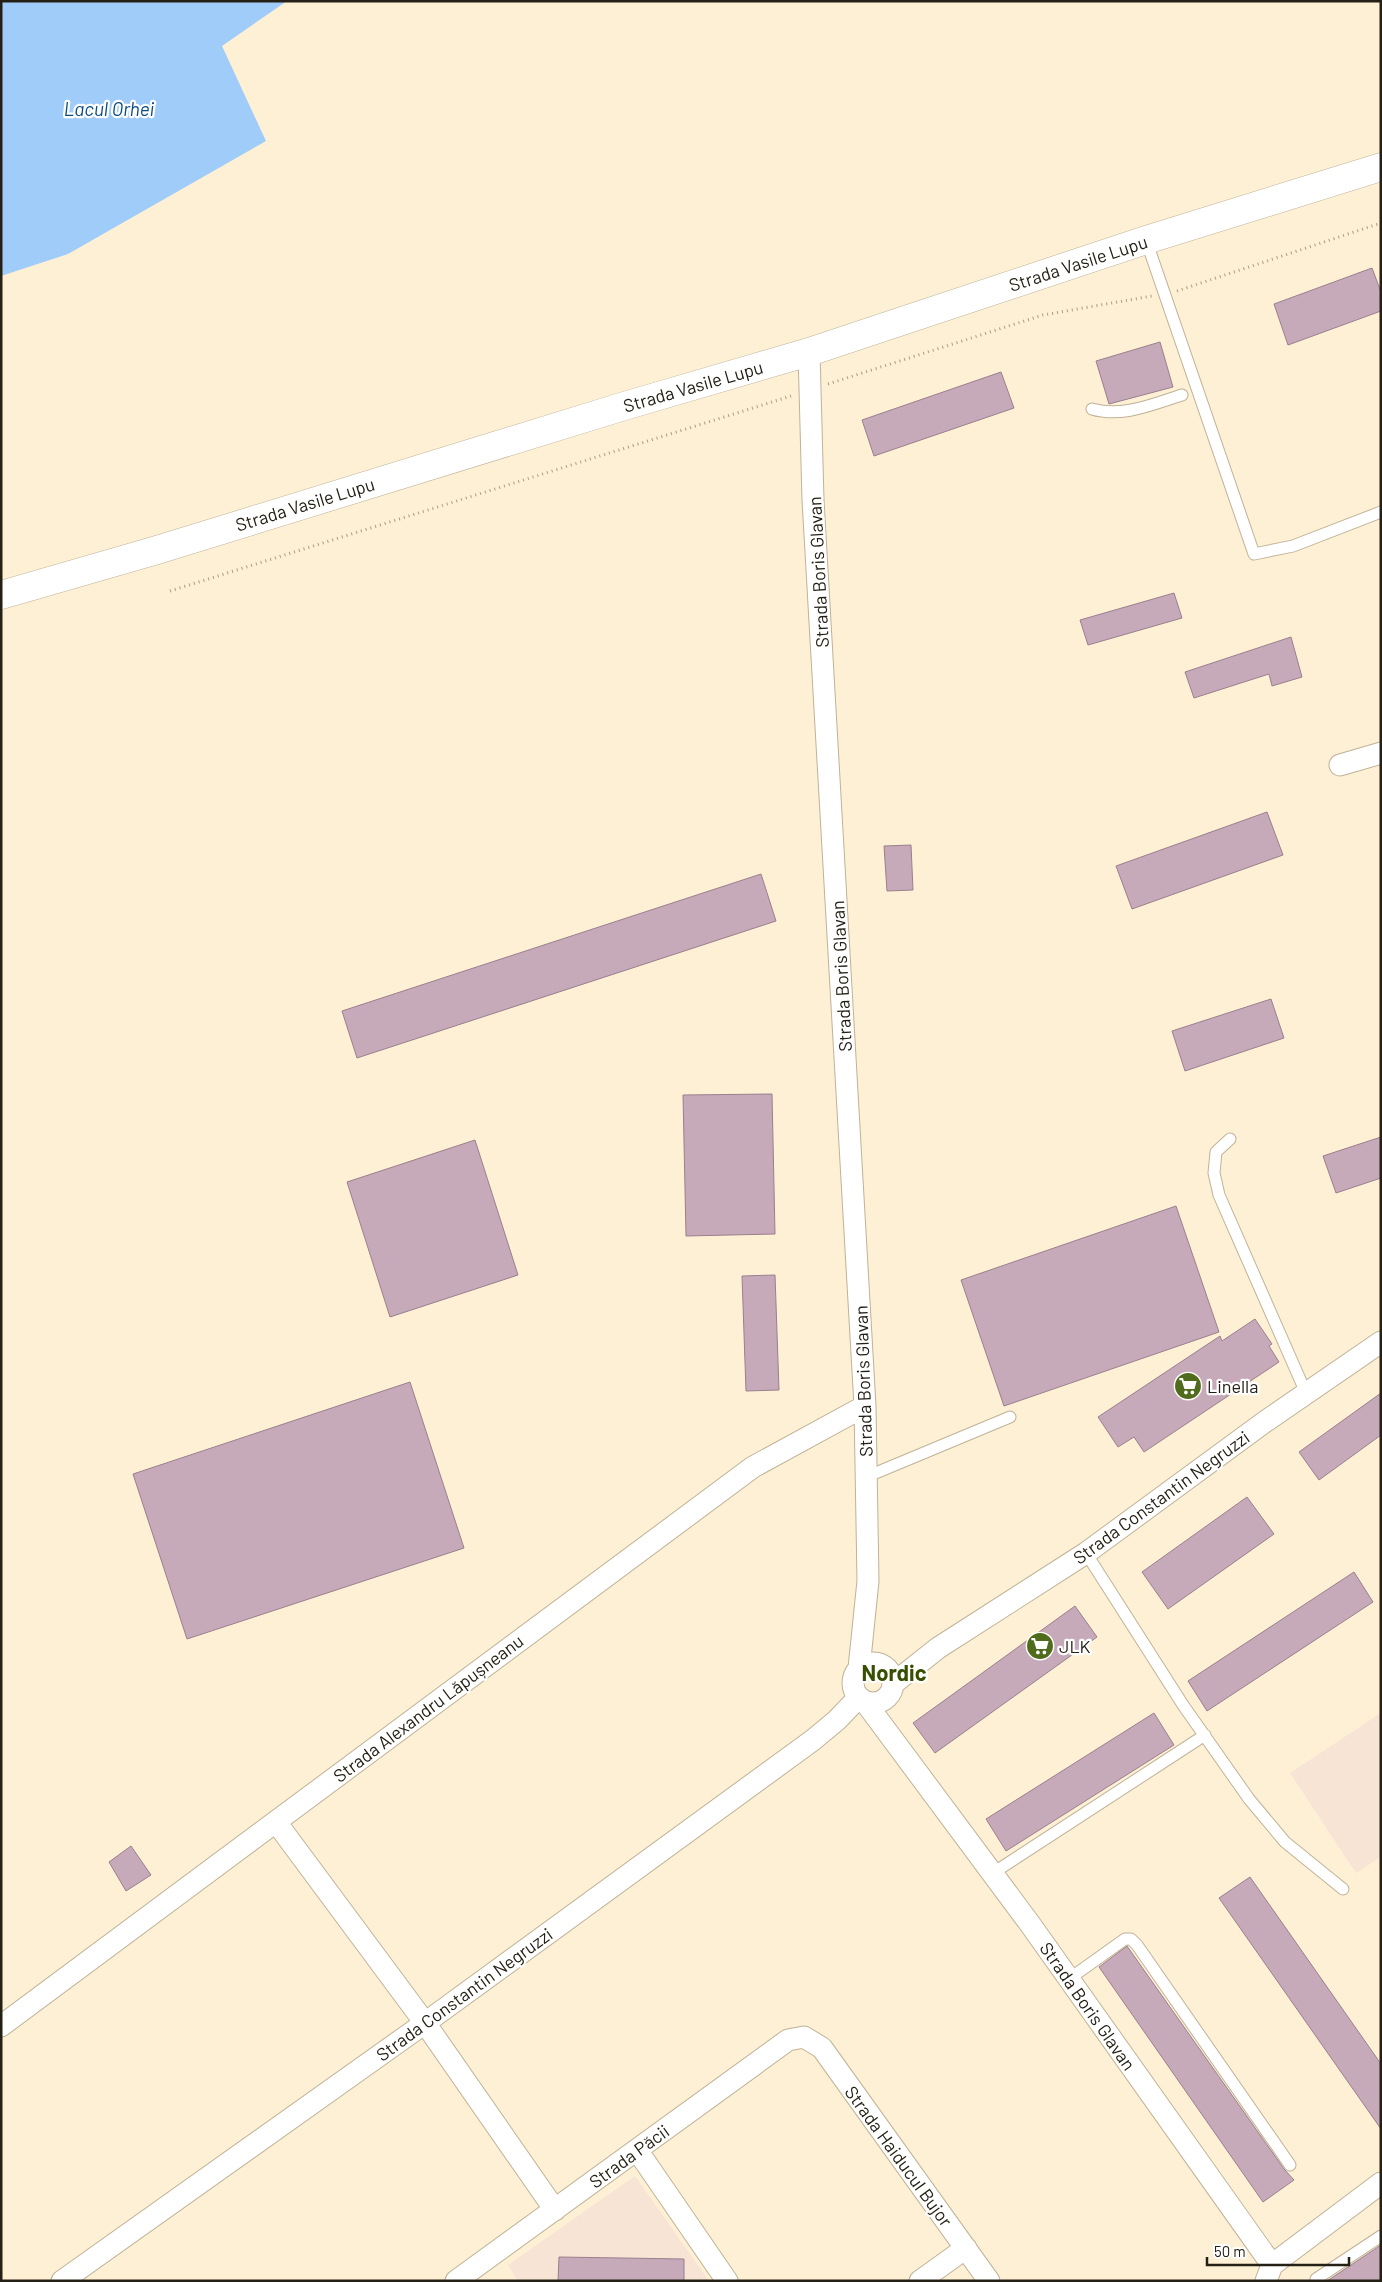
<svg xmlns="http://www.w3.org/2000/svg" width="1382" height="2282" viewBox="0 0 1382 2282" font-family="Barlow,sans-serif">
<rect width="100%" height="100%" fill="#fef0d4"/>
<path fill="#f7e4d4" d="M1381,1713V1857L1356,1873L1290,1773Z
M635,2176L709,2281H518L508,2265Z"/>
<path fill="#a0ccfa" d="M1,1H287L222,46L266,141L68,254L1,276Z"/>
<path fill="#c7aaba" stroke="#9a7f8e" d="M1372,268L1381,292V311L1288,345L1274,304Z
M1160,342L1173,387L1109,404L1096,361Z
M1001,372L1014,408L874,456L862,420Z
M1174,593L1182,618L1088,645L1080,620Z
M1291,637L1302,677L1272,686L1269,674L1194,698L1185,672Z
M1267,812L1283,855L1132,909L1116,866Z
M911,845L913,890L887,891L884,846Z
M761,874L776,921L357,1058L342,1011Z
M1271,999L1284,1038L1185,1071L1172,1031Z
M772,1094L775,1234L686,1236L683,1095Z
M1381,1137V1178L1336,1193L1323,1156Z
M475,1140L518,1275L390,1317L347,1182Z
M1176,1206L1219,1332L1004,1406L961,1280Z
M775,1275L779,1390L746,1391L742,1276Z
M1255,1319L1272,1344L1269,1346L1279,1362L1144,1452L1134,1437L1118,1447L1098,1417L1220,1336L1222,1341Z
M410,1382L464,1548L187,1639L133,1474Z
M1381,1393V1435L1319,1480L1299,1452Z
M1247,1497L1274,1534L1168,1609L1142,1572Z
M1354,1572L1373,1602L1207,1711L1188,1681Z
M1075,1606L1097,1637L935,1753L913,1723Z
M1154,1713L1174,1745L1006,1851L986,1819Z
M131,1846L151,1875L126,1891L109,1862Z
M1250,1877L1381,2064V2129L1219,1898Z
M1127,1946L1284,2169L1294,2180L1263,2202L1099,1967Z
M1381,2245V2281H1327Z
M559,2257L684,2259V2281H558Z"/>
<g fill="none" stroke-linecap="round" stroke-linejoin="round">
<g stroke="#bfb297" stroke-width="13">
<path id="lane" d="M1146,240L1254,554L1293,546L1381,512
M1092,409C1122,418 1153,404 1182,395
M1230,1139L1216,1152L1214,1173L1219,1195L1306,1393
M866,1477L1010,1417
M1086,1553L1183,1705L1249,1799L1285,1842L1343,1889
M993,1873L1205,1735
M1069,1979L1125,1939H1131L1137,1945L1290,2165
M1316,2279L1381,2236"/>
</g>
<g stroke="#bfb297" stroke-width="23">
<path id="street" d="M809,352L813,500L865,1406L868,1581L859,1668
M1340,765L1381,753
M853 1683a20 20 0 1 1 40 0a20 20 0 1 1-40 0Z
M894,1683L938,1648L1086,1553L1266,1421L1381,1342
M865,1702L1030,1924L1272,2265
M276,1822L425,2023L555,2210
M1,2026L753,1467L865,1406
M637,2150L727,2281
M62,2281L425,2023L813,1740L837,1720L859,1697
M456,2281L788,2040L804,2037L822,2048L989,2281
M920,2281L966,2248
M1266,2281L1272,2265L1381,2183"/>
</g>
<g stroke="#bfb297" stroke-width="29">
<path id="secondary" d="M1,595L157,550L621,407L809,352L1146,240L1381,167"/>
</g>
<path stroke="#a79d88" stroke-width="3" stroke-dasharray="1 4" stroke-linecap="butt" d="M1177,291L1381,223
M828,384L1043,315L1152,296
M170,591L791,396"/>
<use href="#lane" stroke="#fff" stroke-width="11"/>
<use href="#street" stroke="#fff" stroke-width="21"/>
<use href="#secondary" stroke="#fff" stroke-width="28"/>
</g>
<defs>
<g id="supermarket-disc" transform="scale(1.4375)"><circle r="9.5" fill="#516b1c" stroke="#fff"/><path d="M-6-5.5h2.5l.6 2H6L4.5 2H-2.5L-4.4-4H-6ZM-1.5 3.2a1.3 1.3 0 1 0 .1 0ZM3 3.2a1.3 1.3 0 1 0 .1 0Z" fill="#fff"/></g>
</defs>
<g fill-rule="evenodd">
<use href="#supermarket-disc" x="1188" y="1386"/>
<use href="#supermarket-disc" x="1040" y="1646"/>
</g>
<g text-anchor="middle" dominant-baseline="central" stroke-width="4.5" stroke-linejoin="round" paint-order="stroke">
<g font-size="18" fill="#242015" stroke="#fff">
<text transform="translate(1078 263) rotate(-18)">Strada Vasile Lupu</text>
<text transform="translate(693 386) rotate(-16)">Strada Vasile Lupu</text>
<text transform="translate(305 504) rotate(-17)">Strada Vasile Lupu</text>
<text transform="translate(818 572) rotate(-93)">Strada Boris Glavan</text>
<text transform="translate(841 976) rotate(-93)">Strada Boris Glavan</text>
<text transform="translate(863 1381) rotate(-92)">Strada Boris Glavan</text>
<text transform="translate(1161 1497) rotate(-36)">Strada Constantin Negruzzi</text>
<text transform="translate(428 1708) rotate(-37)">Strada Alexandru Lăpușneanu</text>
<text transform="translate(464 1994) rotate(-36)">Strada Constantin Negruzzi</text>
<text transform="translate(1088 2006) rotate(55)">Strada Boris Glavan</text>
<text transform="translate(629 2156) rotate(-36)">Strada Păcii</text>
<text transform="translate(899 2156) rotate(54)">Strada Haiducul Bujor</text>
</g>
<g font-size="18" fill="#242015" stroke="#fff" text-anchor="start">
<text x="1207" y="1386">Linella</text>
<text x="1059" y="1646">JLK</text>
</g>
<g font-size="19" font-style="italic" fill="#094c83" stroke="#fff">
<text x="109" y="108">Lacul Orhei</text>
</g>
<g font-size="22" font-weight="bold" fill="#384e00" stroke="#fff">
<text x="894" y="1672">Nordic</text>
</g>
</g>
<rect width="1382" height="2282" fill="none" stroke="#242015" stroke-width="5"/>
<path d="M1207 2257v8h142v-8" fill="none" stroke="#242015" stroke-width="2.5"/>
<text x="1214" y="2257" font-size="15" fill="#242015" stroke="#ffffff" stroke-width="4" paint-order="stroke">50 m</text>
</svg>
